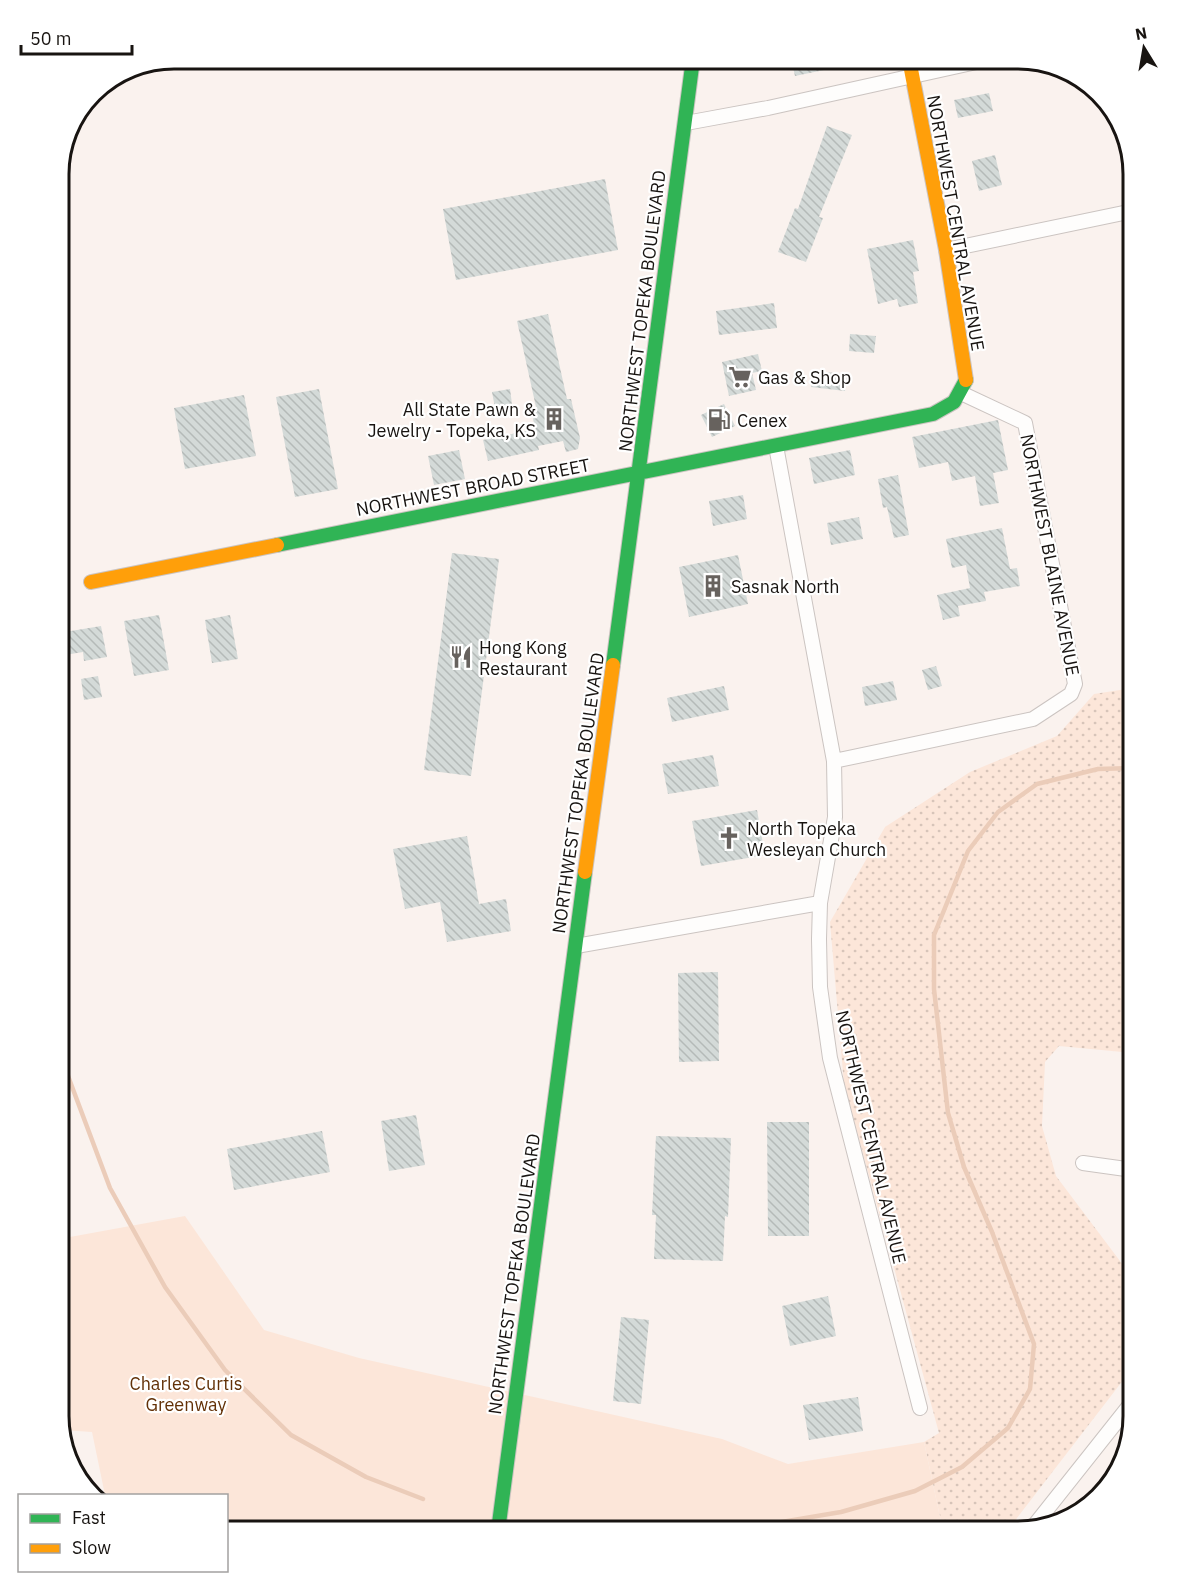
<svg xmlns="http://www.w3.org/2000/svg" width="1192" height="1590" viewBox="0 0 1192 1590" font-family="'IBM Plex Sans',sans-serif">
<defs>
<pattern id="grass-dots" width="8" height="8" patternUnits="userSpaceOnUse" patternTransform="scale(1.5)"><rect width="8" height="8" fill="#fce6d9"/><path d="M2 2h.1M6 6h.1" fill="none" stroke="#d7c4b9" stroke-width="1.8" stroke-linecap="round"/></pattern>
<pattern id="building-back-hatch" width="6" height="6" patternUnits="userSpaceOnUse" patternTransform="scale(1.5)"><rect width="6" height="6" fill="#d4dad8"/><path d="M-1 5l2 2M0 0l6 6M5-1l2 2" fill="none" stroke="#b5bab8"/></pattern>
</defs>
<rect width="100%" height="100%" fill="#faf2ee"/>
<path fill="url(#grass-dots)" d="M1133,688V1053L1059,1046L1045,1062L1042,1126L1056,1176L1123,1265L1124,1379L1007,1531H943L924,1442L939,1433L844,1084L830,922L885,827L970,772L1057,736L1094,694Z"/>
<path fill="#fce6d9" d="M185,1216L264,1330L359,1358L722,1439L788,1464L924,1442L943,1531H227L226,1496L105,1495L92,1432L62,1430L59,1416V1239Z"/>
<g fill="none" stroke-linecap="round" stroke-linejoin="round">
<path stroke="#ebccb9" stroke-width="4.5" d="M59,1052L110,1188L165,1287L225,1370L291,1435L366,1477L423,1499
M579,1523L637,1528L751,1527L841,1512L915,1491L962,1467L1008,1428L1030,1389L1034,1344L992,1232L964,1167L948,1113L934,989V935L968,851L998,812L1037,784L1098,769L1133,768"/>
</g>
<path fill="url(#building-back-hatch)" d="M791,59H852L853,64L795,76Z
M989,93L993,111L958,118L954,100Z
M827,126L852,135L819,217L823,218L806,262L778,252L795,208L798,209Z
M995,155L1002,185L979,191L972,161Z
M605,179L618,250L456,280L443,209Z
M913,240L919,271L913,272L918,303L899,307L897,299L878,304L867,249Z
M774,303L777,328L719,335L716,311Z
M548,314L567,399H571L580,438L578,449L566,452L563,441L538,446L539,450L488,461L483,440L535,429L531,408L536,407L517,321Z
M850,334L876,336L874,353L849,351Z
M758,354L762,371L752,373L756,390L729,396L722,362Z
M813,371L847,374L845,391L811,387Z
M319,389L338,489L295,497L276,397Z
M510,389L512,404L495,408L492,392Z
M244,395L256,456L185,469L174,408Z
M724,404L735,426L712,437L701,415Z
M998,420L1008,470L993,473L999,503L980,506L975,476L952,481L948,462L919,468L912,437Z
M459,450L465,479L434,485L428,456Z
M850,450L855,475L814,484L809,458Z
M898,475L909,535L894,538L887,507L883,508L878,479Z
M743,495L747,519L713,526L709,501Z
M859,517L863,539L831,545L827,523Z
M1002,528L1010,569L1017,568L1020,586L984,592L986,601L958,606L960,616L943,620L937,595L970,588L966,565L952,568L946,539Z
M452,553L499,559L471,776L424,770Z
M738,555L748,604L689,617L679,567Z
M159,615L169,670L134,676L124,621Z
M230,615L238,659L212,663L205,620Z
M101,626L107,657L84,661L83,652L59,656V633Z
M936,666L942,686L928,690L922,670Z
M98,676L102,697L84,700L81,679Z
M893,681L897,700L865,706L862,687Z
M724,686L729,710L672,722L667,698Z
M713,755L719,786L668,794L662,764Z
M757,810L765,855L701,866L692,821Z
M467,836L479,904L506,899L511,931L447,942L440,902L405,909L393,849Z
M718,972L719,1061L679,1062L678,973Z
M416,1115L425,1165L389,1171L381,1121Z
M767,1122H809V1236H768Z
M322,1131L330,1172L234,1190L227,1149Z
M656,1136L731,1138L728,1217L725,1216L723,1261L654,1259L656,1215H652Z
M828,1296L836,1336L790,1346L782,1306Z
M621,1317L649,1320L641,1404L613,1401Z
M858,1397L863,1431L809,1440L803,1405Z"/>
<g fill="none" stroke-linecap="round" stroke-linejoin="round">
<g stroke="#cbc4c1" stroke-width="16">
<path id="street" d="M686,123L768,108L990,59
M946,250L1133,211
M776,446L834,761L835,817L820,903L819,939L820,987L830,1058L920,1408
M834,761L1033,719L1071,694L1075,684L1025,423L961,393
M576,946L820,903
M1083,1163L1133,1170
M1033,1527L1133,1401"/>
</g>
<g stroke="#cbc4c1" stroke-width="16">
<path id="fast" d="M277,545L933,414L954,402L966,380
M613,665L693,59
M498,1531L585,872"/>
</g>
<g stroke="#cbc4c1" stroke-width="16">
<path id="slow" d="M909,59L946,250L966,380
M91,582L277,545
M585,872L613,665"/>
</g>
<use href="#street" stroke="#fefdfc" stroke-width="14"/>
<use href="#fast" stroke="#30b455" stroke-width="14"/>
<use href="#slow" stroke="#ff9f0a" stroke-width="14"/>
</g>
<defs>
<g id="supermarket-bare" transform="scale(1.8)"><path d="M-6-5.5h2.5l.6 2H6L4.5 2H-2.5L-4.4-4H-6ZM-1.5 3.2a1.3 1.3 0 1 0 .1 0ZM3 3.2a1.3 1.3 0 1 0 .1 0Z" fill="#67625e" stroke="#fff" stroke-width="2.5" paint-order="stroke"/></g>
<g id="building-bare" transform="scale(1.8)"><path d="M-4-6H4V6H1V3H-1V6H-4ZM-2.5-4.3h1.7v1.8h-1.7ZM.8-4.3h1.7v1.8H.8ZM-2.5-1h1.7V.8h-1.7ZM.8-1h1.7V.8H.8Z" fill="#67625e" stroke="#fff" stroke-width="2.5" paint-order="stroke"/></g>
<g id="fuel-bare" transform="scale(1.8)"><path d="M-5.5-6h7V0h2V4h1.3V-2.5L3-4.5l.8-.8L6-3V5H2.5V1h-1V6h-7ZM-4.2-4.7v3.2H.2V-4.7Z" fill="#67625e" stroke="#fff" stroke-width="2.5" paint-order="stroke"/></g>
<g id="restaurant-bare" transform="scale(1.8)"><path d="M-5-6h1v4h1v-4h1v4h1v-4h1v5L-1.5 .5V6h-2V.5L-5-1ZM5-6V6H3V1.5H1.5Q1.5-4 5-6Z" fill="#67625e" stroke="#fff" stroke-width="2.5" paint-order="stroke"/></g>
<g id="church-bare" transform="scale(1.8)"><path d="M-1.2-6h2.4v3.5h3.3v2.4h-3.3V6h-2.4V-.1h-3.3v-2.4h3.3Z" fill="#67625e" stroke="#fff" stroke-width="2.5" paint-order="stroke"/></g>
</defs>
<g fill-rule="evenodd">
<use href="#supermarket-bare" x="740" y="377"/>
<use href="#building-bare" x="554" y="419"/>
<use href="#fuel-bare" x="719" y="420"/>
<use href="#building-bare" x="713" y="586"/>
<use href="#restaurant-bare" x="461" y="657"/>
<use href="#church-bare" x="729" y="838"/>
</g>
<g text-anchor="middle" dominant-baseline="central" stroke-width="4.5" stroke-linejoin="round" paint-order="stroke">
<g font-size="18" fill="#181411" stroke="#fff">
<text transform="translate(956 223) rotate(80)">NORTHWEST CENTRAL AVENUE</text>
<text transform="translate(642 311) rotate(-83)">NORTHWEST TOPEKA BOULEVARD</text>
<text transform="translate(473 487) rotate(-11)">NORTHWEST BROAD STREET</text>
<text transform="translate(1050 555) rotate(79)">NORTHWEST BLAINE AVENUE</text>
<text transform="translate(578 793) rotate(-82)">NORTHWEST TOPEKA BOULEVARD</text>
<text transform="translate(871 1137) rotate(77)">NORTHWEST CENTRAL AVENUE</text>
<text transform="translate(514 1274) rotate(-82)">NORTHWEST TOPEKA BOULEVARD</text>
</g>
<g font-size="18" fill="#181411" stroke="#fff" text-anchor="start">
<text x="758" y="377">Gas &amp; Shop</text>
<text x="536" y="409" text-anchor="end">All State Pawn &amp;<tspan x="536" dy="21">Jewelry - Topeka, KS</tspan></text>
<text x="737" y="420">Cenex</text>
<text x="731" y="586">Sasnak North</text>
<text x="479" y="647">Hong Kong<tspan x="479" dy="21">Restaurant</tspan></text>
<text x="747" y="828">North Topeka<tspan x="747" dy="21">Wesleyan Church</tspan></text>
</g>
<g font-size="18" fill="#623006" stroke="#fff">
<text x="186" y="1383">Charles Curtis<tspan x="186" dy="21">Greenway</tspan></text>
</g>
</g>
<path d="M0 0H1192V1590H0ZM174 69H1018A105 105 0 0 1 1123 174V1416A105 105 0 0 1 1018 1521H174A105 105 0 0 1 69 1416V174A105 105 0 0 1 174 69Z" fill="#fff" fill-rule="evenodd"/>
<path fill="none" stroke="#181411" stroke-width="3" d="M174 69H1018A105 105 0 0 1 1123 174V1416A105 105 0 0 1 1018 1521H174A105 105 0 0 1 69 1416V174A105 105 0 0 1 174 69Z"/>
<rect x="18" y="1494" width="210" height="78" fill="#ffffff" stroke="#a3a1a0" stroke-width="1.5"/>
<rect x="30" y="1514" width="30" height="9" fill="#30b455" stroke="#a3a1a0" stroke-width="1.5"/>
<text x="72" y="1524" font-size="18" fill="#181411">Fast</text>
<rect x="30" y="1544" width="30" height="9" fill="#ff9f0a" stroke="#a3a1a0" stroke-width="1.5"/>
<text x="72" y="1554" font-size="18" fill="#181411">Slow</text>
<g transform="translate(1144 48) rotate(349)" stroke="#ffffff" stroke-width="4.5" paint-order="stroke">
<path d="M0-4.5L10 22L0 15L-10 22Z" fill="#181411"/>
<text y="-9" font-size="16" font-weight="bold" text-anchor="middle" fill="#181411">N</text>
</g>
<path d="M21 45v9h111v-9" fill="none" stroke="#181411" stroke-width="3"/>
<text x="30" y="45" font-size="18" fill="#181411" stroke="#ffffff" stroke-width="4.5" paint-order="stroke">50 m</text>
</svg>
